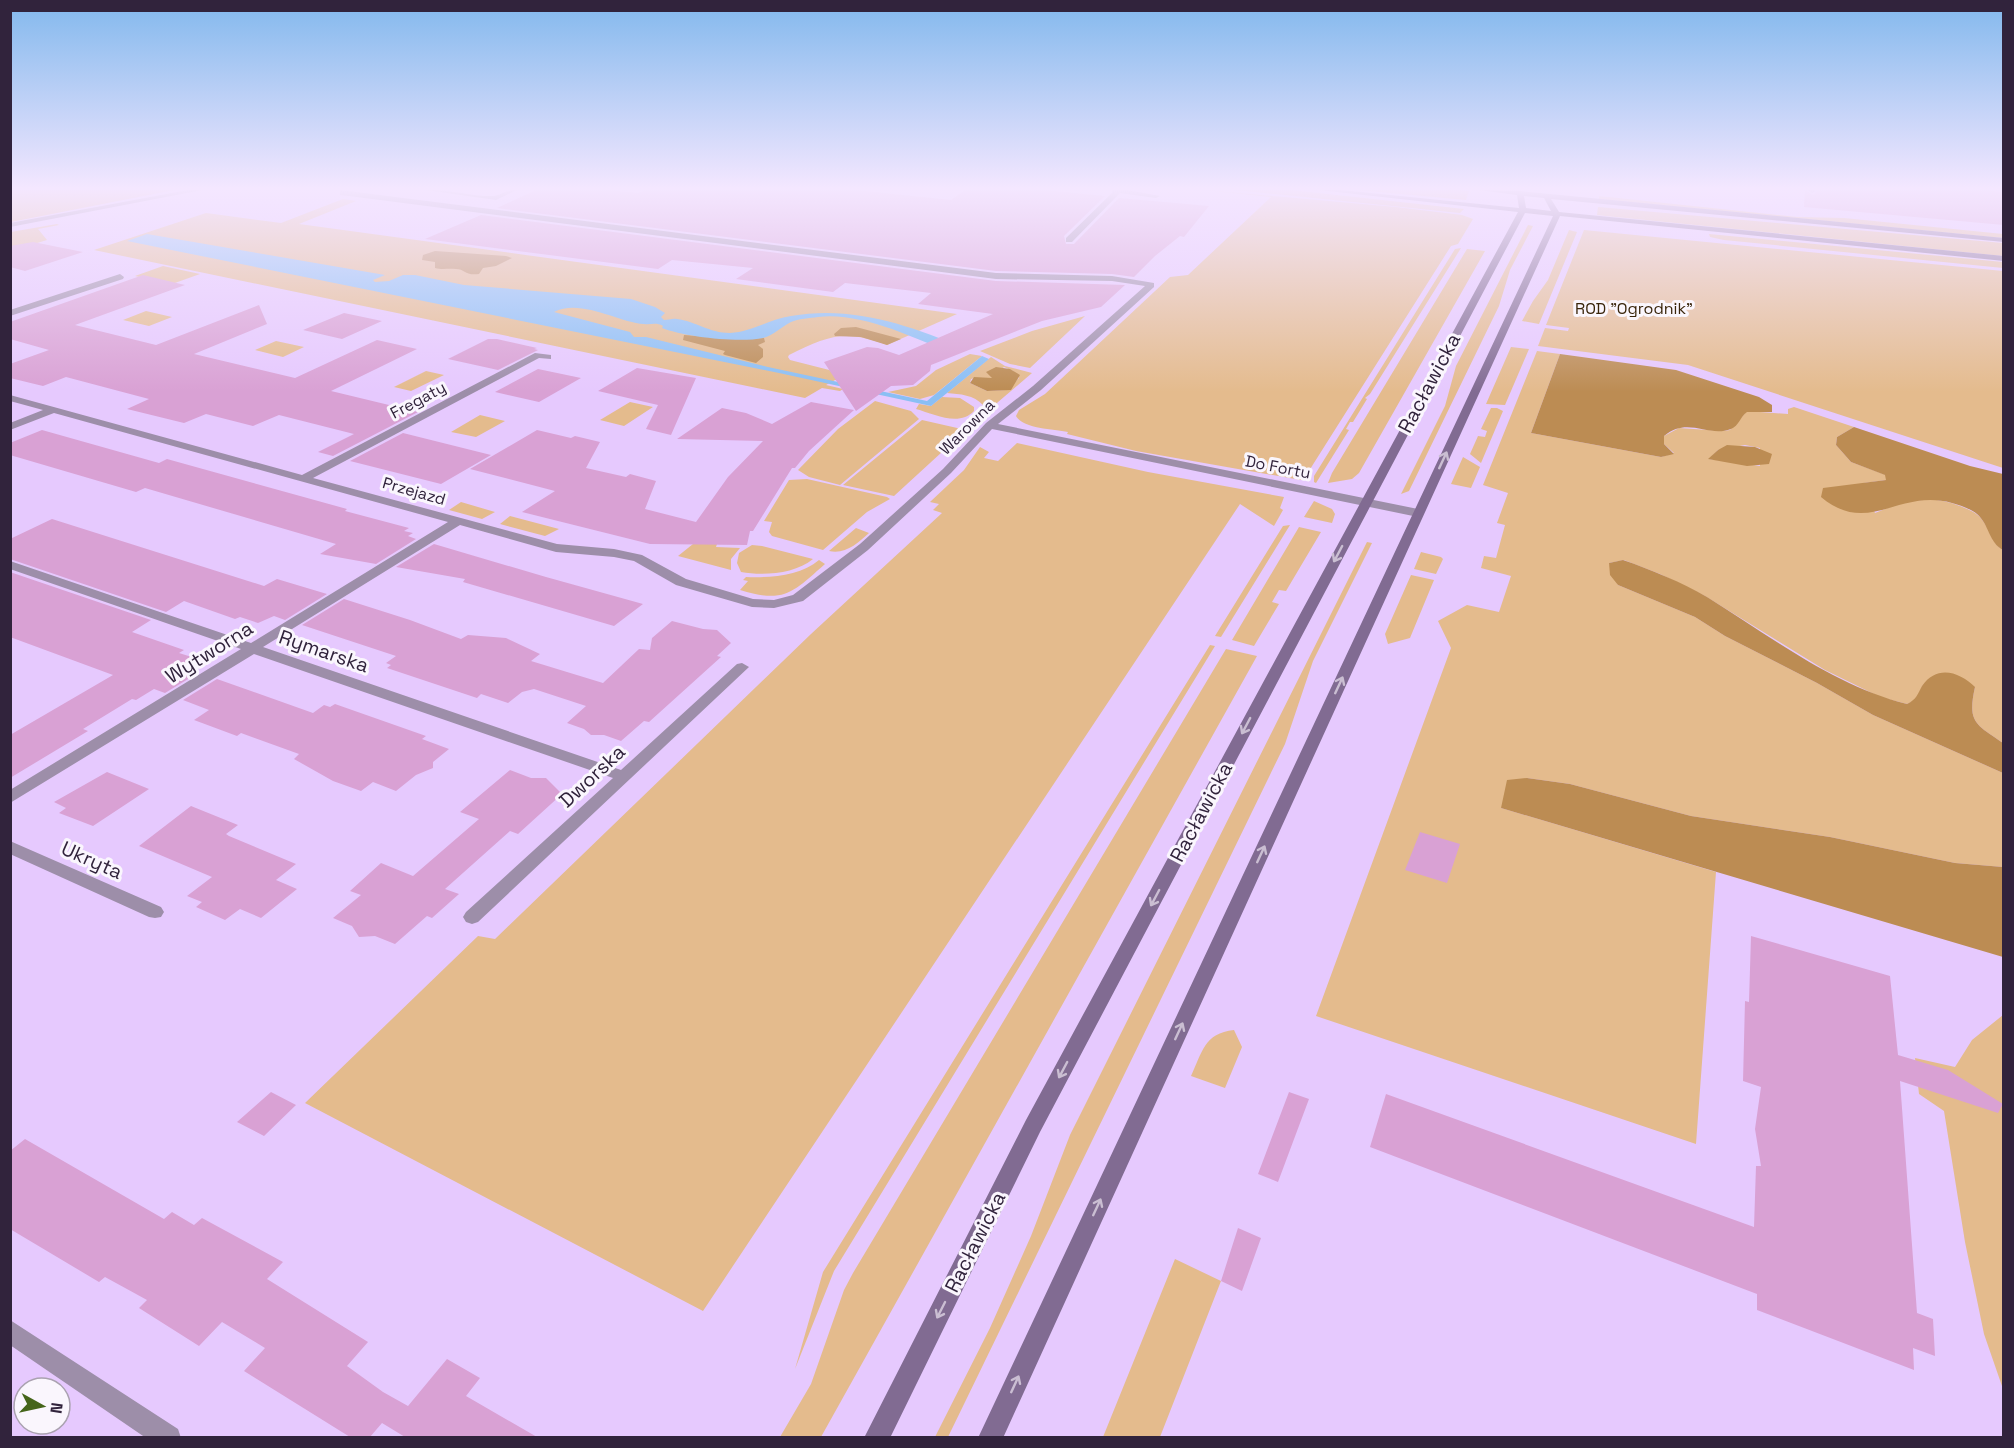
<svg xmlns="http://www.w3.org/2000/svg" width="2014" height="1448" viewBox="0 0 2014 1448" font-family="'Space Grotesk',sans-serif">
<rect width="100%" height="100%" fill="#e6c9fe"/>
<path fill="#e4bb8d" fill-rule="evenodd" d="M10,190H174L11,222Z
M1204,190L1396,207L1462,215L1473,219L1458,244L1451,246L1307,474L1301,480L1136,451L1067,434L1068,432C1054,429 1023,429 1016,416L1019,410L1045,394L1170,277L1188,275L1271,197Z
M1235,190H1291L1464,209L1460,213Z
M1358,190H1459L1469,191L1466,200Z
M1599,196L1797,217L1844,218L2003,234V238L1599,199Z
M343,199L356,201L299,224L957,314L887,345C844,329 828,336 789,355L788,357L790,360L845,374L844,381L835,380L826,385L843,389L840,391L822,388L805,398L94,250L206,213L281,223Z
M1598,207L2003,243V256L1606,216L1597,215Z
M57,224L59,225L38,229L47,240L11,251V232Z
M1528,225L1533,226L1510,270L1499,306L1409,491L1401,494L1445,406L1456,366Z
M1569,230L1577,232L1539,324L1522,321L1533,301L1548,280Z
M1584,230L2003,271V468L1688,365L1538,346L1545,328L1568,331L1569,328L1546,325Z
M1709,234L2003,262V268L1724,240L1710,237Z
M1461,248L1370,394L1365,398L1367,399L1353,422H1350L1346,429L1349,430L1316,483L1314,482V476L1455,249Z
M1467,249L1485,251L1359,473L1352,479L1328,483L1332,473Z
M163,266L200,274L172,284L135,276Z
M146,311L172,317L149,326L123,320Z
M1085,316L1030,368L1010,364L980,351L1032,331Z
M276,341L304,347L283,357L255,350Z
M1511,347L1529,349L1505,405L1486,404Z
M1537,351L1560,354L1531,433L1661,457L1674,453L1664,444V436L1679,428L1723,431L1730,430L1747,411L1788,414V409L1794,407L1854,427L1837,437L1836,445L1851,462L1886,475V480L1864,483L1875,513C1903,501 1931,494 1960,506C1969,510 1977,512 1983,521C1990,530 1992,544 2003,550V743C1976,724 1967,723 1975,687L1923,685L1916,700L1907,704L1880,697L1825,670L1705,596L1660,574L1624,560L1609,563L1618,585L1695,617L1725,636L1817,683L1873,715L2003,773V867L1955,863L1830,837L1691,816L1570,784L1527,778L1501,808L1716,872L1696,1144L1316,1016L1451,648L1438,621L1467,605L1499,612L1511,576L1481,568L1484,556L1496,558L1505,525L1497,523L1508,493L1483,485ZM1745,445L1760,448V466L1709,459L1718,450Z
M970,354L982,356L934,395L920,399L888,392L916,386L936,370Z
M991,357L1005,366L1032,373L984,414H981L983,405C974,395 960,394 947,393ZM1004,367L1013,371L1019,378L1006,390L987,391L970,383L971,379C978,376 986,381 992,378C995,376 1000,370 1004,367Z
M426,371L444,375L411,391L394,387Z
M942,397L960,398L974,407V411C959,427 934,414 916,409L919,404L931,406Z
M875,401L911,411L919,419L840,485L809,477L798,470L838,429Z
M630,402L653,407L624,426L600,420Z
M1491,408H1497L1503,411L1481,463L1470,454L1478,436L1485,437L1487,431L1481,429Z
M480,415L505,421L476,437L451,432Z
M922,420L966,430L894,496L843,485Z
M1017,443L1148,472L1284,497L1280,508L1283,510L1274,526L1240,504L703,1311L305,1103L478,936L495,939L811,634L942,513L933,510L939,504L930,502L964,470L980,447L989,452L984,458L998,461Z
M1463,457L1480,467L1471,488L1451,484Z
M807,479L887,497L890,499L867,512L823,550L772,536L769,532L772,522L764,521L789,480Z
M1314,501L1332,509L1335,514L1332,523L1304,517Z
M461,502L495,512L482,519L449,510Z
M510,516L559,529L545,536L500,524Z
M1290,525L1221,637L1215,636L1283,526Z
M1299,527L1321,532L1286,591L1279,590L1272,602L1279,604L1254,646L1232,640Z
M856,528L869,533C858,543 845,555 829,551Z
M1367,542L1372,543L1313,661L1285,744L948,1437H935L990,1328L1031,1236L1070,1135Z
M693,544H717L716,547L740,548L731,559V570L678,556Z
M752,545L762,546L813,559C795,574 763,576 741,572L737,563L739,553Z
M1421,552L1441,557L1443,559L1436,574L1414,569Z
M819,560L825,564C793,592 785,604 740,590L748,581L743,580L746,577C769,578 801,576 819,560Z
M1411,575L1434,580L1410,638L1388,644L1385,634Z
M1210,645L1215,646L834,1271L795,1369L823,1272Z
M1226,649L1257,656L821,1437H780L811,1384L844,1290L853,1273Z
M2003,1015V1389L1984,1334L1965,1242L1944,1111L1919,1094L1915,1058L1955,1067L1972,1040Z
M1234,1030L1242,1047L1225,1088L1191,1076C1202,1053 1204,1033 1234,1030Z
M1175,1259L1221,1281L1160,1437H1103Z"/>
<path fill="#bc8c53" d="M435,251L506,256L512,258L496,266L483,268L479,274C465,276 465,269 456,269C448,268 443,270 435,268V262L422,260L423,255Z
M856,327L901,339L887,345L861,337L835,336L834,334L841,328Z
M684,335L742,339L764,338L765,342L758,345L763,349V357L756,363L725,355L723,354L725,351L683,340Z
M1560,354L1676,370L1759,397L1772,405V412H1747C1740,417 1739,426 1731,429C1708,438 1688,416 1664,436V444L1674,454L1661,457L1531,433Z
M996,367L1010,369L1020,375L1011,390L987,391L970,383L974,377L992,378L986,372Z
M1854,427L1970,466L2003,474V550C1989,543 1989,524 1977,514C1971,509 1959,505 1952,503C1898,488 1869,537 1821,497L1823,488L1886,480L1885,475L1851,462L1836,445L1837,437Z
M1727,445L1755,447L1772,454L1769,464L1747,466L1708,459L1718,450Z
M1623,560C1652,570 1681,582 1707,597C1770,636 1834,686 1907,704C1917,699 1917,695 1922,686C1937,664 1960,672 1975,687C1967,723 1976,724 2003,743V773L1873,715L1817,683L1725,636L1695,617L1618,585L1610,575L1609,563Z
M1527,778L1570,784L1691,816L1830,837L1955,863L2003,867V957L1501,808L1507,780Z"/>
<path fill="#8abff4" d="M147,234L385,275L373,280L375,282L389,281L403,275H415L464,285L631,299L655,307L665,313L661,317L664,320C668,320 673,318 677,319C695,321 709,333 730,333C752,332 770,319 791,316C852,305 909,325 964,348L951,353C912,337 861,312 818,317C810,318 798,319 791,322C781,327 774,335 763,338C739,343 685,337 662,328L663,326C656,322 651,325 644,324C618,322 580,298 554,312L630,332L634,337H646L768,367L927,401L982,356L989,359L931,406L779,373L127,241Z"/>
<path fill="#d9a1d4" d="M536,190H606L638,193L646,190H855L951,200L965,190H1044L1105,196L1064,236L1066,244H1074L1119,198L1209,206L1184,237L1180,236L1155,256L1134,277L1112,274L996,271L497,208Z
M1805,190L1813,195L1818,190H1980L2004,192V225L1804,207Z
M481,215L996,281L1125,285L1101,307L1042,321L931,365L930,371L913,385L891,386L856,411L824,362L867,347L878,348L899,355L993,314L918,304L931,293L845,283L833,292L736,279L753,268L672,260L658,269L425,239Z
M33,242L83,252L25,271L10,267V246Z
M143,275L185,285L75,325L156,345L259,305L267,324L194,354L295,378L377,340L417,349L331,391L418,412L333,456L318,452L354,434L279,415L253,426L206,414L184,423L127,409L149,399L66,377L43,386L10,378V364L49,350L10,339V322Z
M344,313L382,321L342,339L303,330Z
M488,339H497L537,348L534,349L538,350L498,370L448,359Z
M637,368L696,378L671,435L646,429L658,405L598,391Z
M538,369L581,378L539,402L495,392Z
M811,402L854,410L809,451L795,468H792L753,531H750L747,545L650,544L522,512L555,491L470,469L537,430L571,438L575,436L600,442L586,468L626,477L630,474L656,481L645,509L696,522L728,477L763,441L677,439L722,408L746,413L772,424Z
M42,430L159,463L167,459L347,509L345,511L409,528L404,531L413,533L408,536L416,539L376,564L320,554L336,544L145,488L136,492L10,455V443Z
M403,433L491,455L441,484L350,461Z
M52,519L264,586L277,579L327,594L285,620L274,616L258,623L240,617L235,619L184,601L166,612L10,559V539Z
M434,544L546,577L643,604L614,626L463,582L465,579L396,567Z
M10,572L151,620L132,632L184,650L179,653L198,659L187,666L190,667L187,669L198,673L165,693L154,689L136,700L132,699L83,729L88,731L10,778V735L113,675L10,637Z
M344,599L410,620L461,639L468,635L506,638L540,654L531,661L603,683L639,649L650,650L652,638L672,621L703,629L717,630L731,643L717,656L721,657L649,722L644,721L621,741L604,735H591L584,729L567,723L586,706L534,689L522,692L508,703L481,694L477,698L387,668L391,665L386,663L396,656L302,625Z
M217,679L313,713L324,705L330,707L335,704L426,736L422,739L449,749L433,762V768L416,775L396,791L373,782L361,791L333,781L294,759L299,754L241,733L237,736L194,720L209,710L183,700Z
M510,770L531,778H546L562,794L518,834L510,831L445,889L459,894L432,918L427,916L395,944L375,936L359,937L352,926L333,918L361,895L350,891L381,863L413,876L479,819L460,812Z
M107,772L149,789L93,826L59,813L66,808L54,802Z
M191,806L238,825L226,834L229,836L296,864L276,880L297,889L261,918L240,909L225,920L196,907L202,902L187,896L212,877L139,846Z
M1420,832L1460,844L1447,883L1405,870Z
M1751,936L1890,976L1898,1055L1948,1070L2003,1104L1998,1113L1900,1081L1917,1313L1933,1319L1935,1356L1913,1348L1914,1370L1757,1310V1294L1370,1147L1386,1094L1754,1227L1756,1166H1761L1755,1129L1761,1087L1743,1081L1745,1001L1749,1002Z
M271,1092L296,1105L264,1136L237,1122Z
M1289,1092L1309,1099L1278,1182L1258,1174Z
M25,1139L164,1219L172,1212L194,1225L202,1218L283,1262L267,1279L368,1342L347,1366L383,1392L408,1406L447,1359L480,1378L466,1396L537,1437H405L382,1423L370,1437H350L244,1371L265,1348L222,1322L199,1346L139,1308L147,1300L105,1277L99,1282L10,1229V1151Z
M1238,1228L1261,1238L1242,1291L1221,1281Z"/>
<g fill="none" stroke-linecap="round" stroke-linejoin="round">
<path fill="#9d8ea9" fill-rule="evenodd" d="M340,190L996,273L1112,276L1154,283V287L1041,390L998,424L1418,509L1424,513L1418,517L992,429L951,473L868,550L803,601L774,608L752,607L676,585L634,561L614,557L556,552L460,525L263,647L621,770L737,664L742,663L749,667L478,922L472,924L466,922L463,917L466,912L613,778L254,654L10,803V790L241,649L10,569V561L251,643L448,522L54,413L10,430V423L43,410L10,401V395L302,475L535,353L551,355V359L539,358L313,478L557,544L614,549L642,555L686,579L753,599L774,600L793,595L860,544L943,469L986,423L1033,386L1145,286L1112,281L996,279L349,196L340,195Z
M426,190C449,189 473,197 494,196C502,195 508,189 517,190L496,200Z
M1111,190H1127L1160,196L1156,198L1120,193L1072,242H1066V238L1113,192Z
M1808,190H1815L1816,191L1812,193Z
M120,274L124,277L123,279L10,316V310Z
M10,841L161,907L164,912L161,917L155,918L149,917L10,854Z
M10,1320L178,1429L181,1438H146L10,1345Z"/>
<path fill="#9d8ea9" fill-rule="evenodd" d="M188,190H202L10,227V223Z"/>
<path fill="#816b92" fill-rule="evenodd" d="M1319,190H1341L1519,208L1517,195L1479,190L1520,191L2004,238V242L1551,199L1559,212L2004,256V261L1560,216L1003,1438H978L1553,216L1525,213L1040,1132L890,1438H864L1026,1120L1518,212ZM1524,196L1544,198L1551,211L1526,208Z"/>
</g>
<defs><path id="oneway-shaft" d="M-6 0H5M1.5-3L5.5 0L1.5 3" fill="none" stroke-width="1.6" stroke-linecap="round" stroke-linejoin="round" transform="scale(1.5)"/></defs>
<g stroke="#cabed2">
<use href="#oneway-shaft" transform="translate(1443 460) rotate(-65)"/>
<use href="#oneway-shaft" transform="translate(1338 554) rotate(118)"/>
<use href="#oneway-shaft" transform="translate(1339 685) rotate(-65)"/>
<use href="#oneway-shaft" transform="translate(1246 726) rotate(118)"/>
<use href="#oneway-shaft" transform="translate(1261 854) rotate(-65)"/>
<use href="#oneway-shaft" transform="translate(1155 898) rotate(118)"/>
<use href="#oneway-shaft" transform="translate(1179 1031) rotate(-65)"/>
<use href="#oneway-shaft" transform="translate(1063 1070) rotate(118)"/>
<use href="#oneway-shaft" transform="translate(1097 1207) rotate(-65)"/>
<use href="#oneway-shaft" transform="translate(941 1310) rotate(117)"/>
<use href="#oneway-shaft" transform="translate(1015 1384) rotate(-65)"/>
</g>
<linearGradient id="sky" x2="0" y2="1"><stop stop-color="#82b8ed"/><stop offset="0.48" stop-color="#f4e7ff"/><stop offset="1" stop-color="#f4e7ff" stop-opacity="0"/></linearGradient>
<rect width="2014" height="392" fill="url(#sky)"/>
<g text-anchor="middle" dominant-baseline="central" stroke-width="6" stroke-linejoin="round" paint-order="stroke">
<g font-size="16" fill="#39250b" stroke="#faf6fd">
<text x="1634" y="308">ROD "Ogrodnik"</text>
</g>
<g font-size="16" fill="#31233c" stroke="#faf6fd">
<text transform="translate(418 400) rotate(-28)">Fregaty</text>
<text transform="translate(967 427) rotate(-45)">Warowna</text>
<text transform="translate(1278 467) rotate(11)">Do Fortu</text>
<text transform="translate(414 491) rotate(16)">Przejazd</text>
</g>
<g font-size="20" fill="#31233c" stroke="#faf6fd">
<text transform="translate(1429 383) rotate(-62)">Racławicka</text>
<text transform="translate(324 651) rotate(19)">Rymarska</text>
<text transform="translate(209 652) rotate(-32)">Wytworna</text>
<text transform="translate(592 776) rotate(-43)">Dworska</text>
<text transform="translate(1201 812) rotate(-62)">Racławicka</text>
<text transform="translate(92 860) rotate(24)">Ukryta</text>
<text transform="translate(975 1242) rotate(-63)">Racławicka</text>
</g>
</g>
<rect width="2014" height="1448" fill="none" stroke="#31233c" stroke-width="24"/>
<g transform="translate(42 1406) rotate(98)"><circle r="28" fill="#faf6fd" stroke="#aaa2b0" stroke-width="1.5"/>
<path d="M0-4.5L10 22L0 15L-10 22Z" fill="#45651a"/>
<text y="-9" font-size="16" font-weight="bold" text-anchor="middle" fill="#31233c">N</text>
</g>
</svg>
